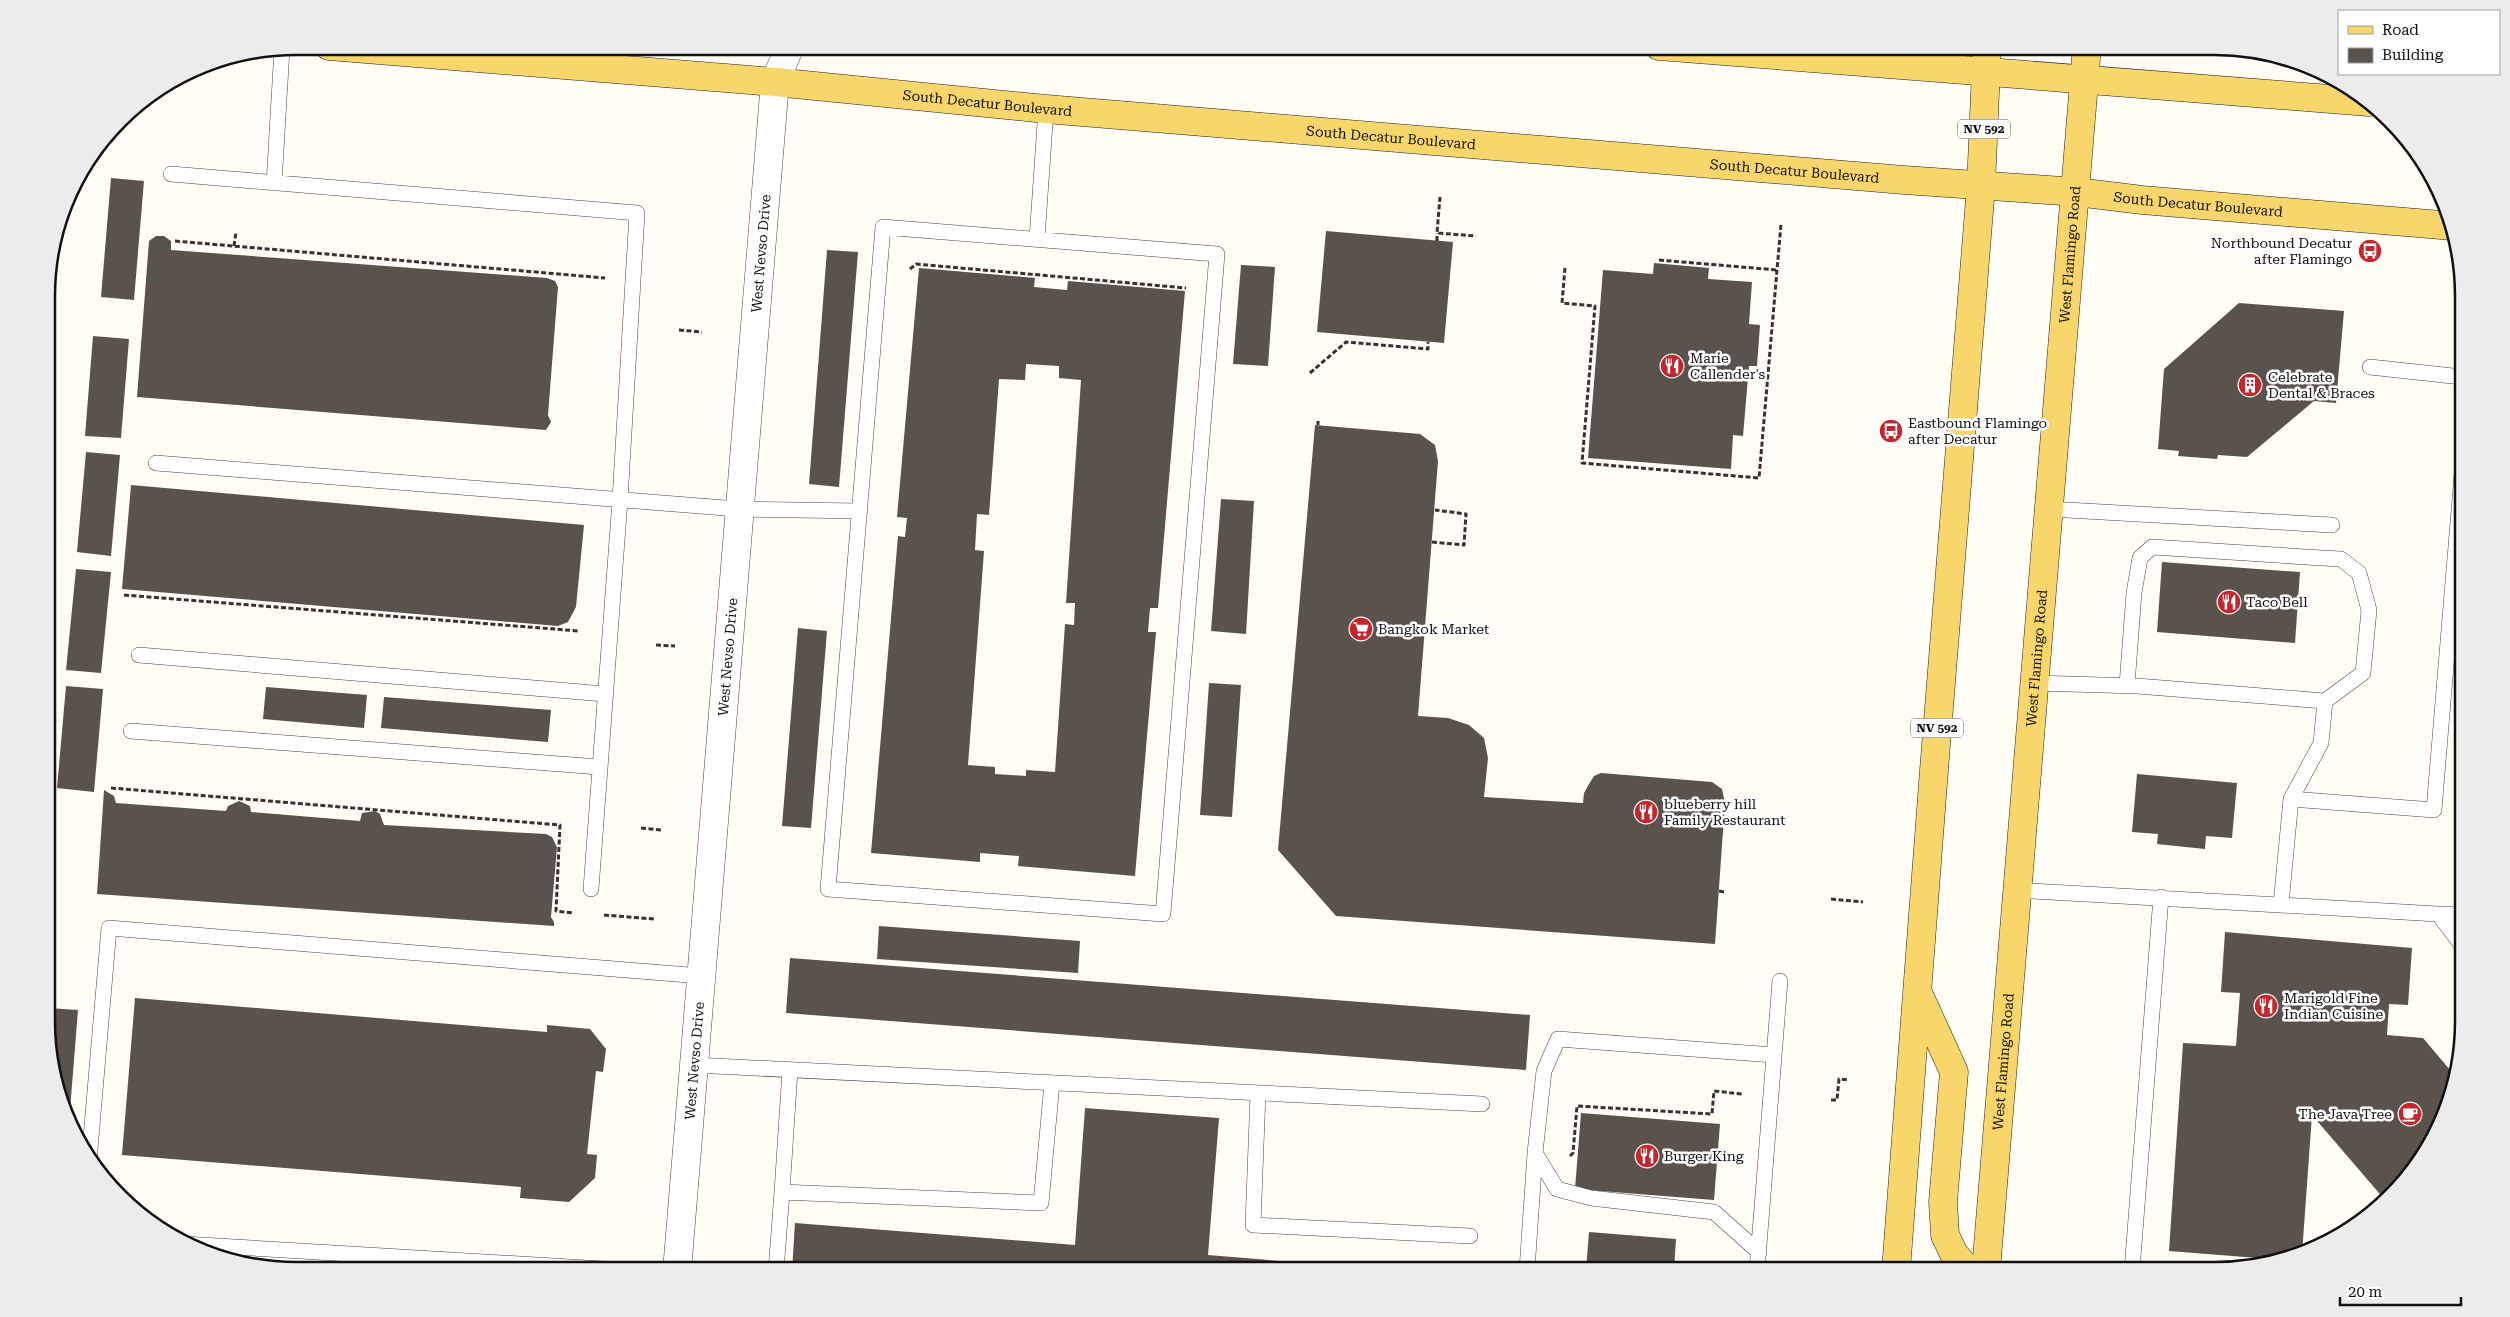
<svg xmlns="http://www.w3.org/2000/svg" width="2510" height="1317" viewBox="0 0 2510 1317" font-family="'Roboto Serif',serif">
<rect width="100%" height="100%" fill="#fffdf5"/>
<path fill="#5a524d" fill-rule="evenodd" d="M111,178L144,181L134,300L101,297Z
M1326,231L1453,242L1444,343L1317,332Z
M156,236H164L171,241V250L547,278L555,281L558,287L548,415L551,422L546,430L137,397L149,241Z
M827,250L858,252L839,487L809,484Z
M1654,263L1709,268L1708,279L1752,282L1749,324L1760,325L1757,366H1749L1743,436L1733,435L1731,469L1588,458L1603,270L1653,274Z
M1241,265L1275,267L1268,366L1233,364Z
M919,268L1035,278L1034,287L1067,290L1068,281L1185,291L1158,608H1150L1148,632H1156L1135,876L1018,866L1019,856L980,853V862L871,853L898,536L905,537L907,518L897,517ZM1026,364L1059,366V378L1081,380L1066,603H1075L1074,625L1065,624L1055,772L1026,770V776L995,774V767L968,765L984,551L975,550L977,514L989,515L999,379L1025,380Z
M2239,303L2344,311L2336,403L2314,401L2247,457L2218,455L2217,459L2178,456L2179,451L2158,449L2164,369Z
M93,336L129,339L121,438L85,436Z
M1315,425L1420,434L1435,445L1438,461L1418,716L1448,718L1469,725L1484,738L1488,758L1484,797L1583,803L1584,793L1589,784L1594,776L1601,773L1712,782L1722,789L1725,803L1715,944L1336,916L1278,850Z
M86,452L120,455L111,556L77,552Z
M131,485L584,525L576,607L568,622L558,626L122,589Z
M1221,499L1254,501L1246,634L1211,631Z
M2162,562L2300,572L2295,643L2157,632Z
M76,569L111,572L101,673L66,670Z
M798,628L827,631L811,828L782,826Z
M1209,683L1241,685L1232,817L1200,815Z
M66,686L103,689L94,792L57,788Z
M266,687L367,695L364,728L263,719Z
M384,697L551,710L548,742L381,728Z
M2137,774L2237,783L2232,838L2206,836L2205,849L2157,844L2158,834L2132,832Z
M104,790L114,796L116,803L226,811L228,806L239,801L250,806L251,812L360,821L362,813L375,811L380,814L384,825L546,834L552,837L557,847L551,917L554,922V926L97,894Z
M879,926L1080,941L1078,973L877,959Z
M2225,932L2412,948L2408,1005L2389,1004L2387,1035L2423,1038L2456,1077L2438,1131L2401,1186L2385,1200L2312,1115L2302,1254L2283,1260L2169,1251L2183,1043L2236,1046L2240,993L2221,992Z
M790,958L1530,1015L1526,1070L786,1013Z
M135,998L547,1032V1025L590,1029L606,1049L603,1072L596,1071L587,1154L597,1155L595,1178L569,1202L520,1198L521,1187L122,1155Z
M48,1008L78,1010L70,1110H64L48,1054Z
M1085,1108L1219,1118L1208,1255L1389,1270L792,1271L795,1223L1075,1245Z
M1581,1113L1720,1124L1714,1200L1575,1189Z
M1589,1232L1676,1239L1674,1270H1586Z"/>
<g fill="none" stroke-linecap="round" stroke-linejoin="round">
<g stroke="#444" stroke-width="16">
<path id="service" d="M171,174L637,213L620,500L591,889
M274,183L282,49
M883,227L1217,254L1163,914L828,889Z
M1037,239L1046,109
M2370,367L2462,377
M156,463L738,509L860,511
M2049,509L2332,525
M139,655L605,694
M2034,683L2137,686L2325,701L2321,743L2291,799
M2127,685L2134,593L2140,558L2152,547L2322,558L2341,559L2359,573L2369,610L2363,673L2325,701
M131,731L599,767
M2016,890L2438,914L2464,948
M2281,904L2291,799L2434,810L2462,474
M2438,914L2463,915
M694,1065L1482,1104
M790,1070L782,1192L1041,1203L1052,1083
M1258,1093L1253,1225L1470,1236
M89,1161L109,928L701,976
M184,1244L637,1271
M1759,1252L1714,1212L1591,1198L1557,1189L1535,1153L1544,1071L1558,1039L1774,1055
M1527,1270L1535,1153
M1757,1270L1780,981
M2132,1270L2161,897
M776,1271L782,1192"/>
</g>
<g stroke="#444" stroke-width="29">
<g id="minor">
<path id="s1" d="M677,1271L775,82L790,46"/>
</g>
</g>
<g stroke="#222" stroke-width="29">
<g id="primary">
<path id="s2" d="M329,46L775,82L1046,109L1904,180L2077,192L2142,200L2453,226"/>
<path d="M1659,46L2369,102"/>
<path d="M1919,995L1954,1072L1943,1202L1945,1235L1954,1254L1968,1270"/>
<path d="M1896,1270L1934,770L1981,186L1987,46"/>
<path id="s3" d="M1986,1270L2087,46"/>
</g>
</g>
<path stroke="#333" stroke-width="3" stroke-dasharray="5 2.5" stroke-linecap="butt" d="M1440,197L1437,233L1476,236
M175,241L605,278
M1437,241V233
M234,246L236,232
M1659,260L1777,270
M1565,268L1562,303L1595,306L1582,463L1759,478L1781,224
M910,269L916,264L1186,288
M679,330L702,332
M1310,373L1346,342L1428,349V342
M1318,421V425
M1432,542L1464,545L1466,514L1435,510
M124,595L579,631
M656,645L675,646
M111,788L560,825L556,911L573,913
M641,828L661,830
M1719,891L1724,892
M1831,899L1863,902
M604,915L654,919
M1831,1100H1837L1839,1079L1849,1080
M1570,1156L1573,1153L1577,1106L1712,1114L1714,1091L1742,1094"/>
<use href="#service" stroke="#fff" stroke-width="15"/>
<use href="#minor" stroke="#fff" stroke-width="28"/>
<use href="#primary" stroke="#f9d66b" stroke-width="28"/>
</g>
<defs>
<g id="bus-disc" transform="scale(1.25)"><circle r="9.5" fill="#c4262e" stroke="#fff"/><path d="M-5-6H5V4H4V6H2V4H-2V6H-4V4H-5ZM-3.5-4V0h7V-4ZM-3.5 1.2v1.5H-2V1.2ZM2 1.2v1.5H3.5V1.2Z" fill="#fff"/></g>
<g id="restaurant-disc" transform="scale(1.25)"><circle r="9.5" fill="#c4262e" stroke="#fff"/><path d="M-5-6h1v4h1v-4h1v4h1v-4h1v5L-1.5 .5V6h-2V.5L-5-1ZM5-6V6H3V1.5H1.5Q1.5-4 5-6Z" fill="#fff"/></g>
<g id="building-disc" transform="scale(1.25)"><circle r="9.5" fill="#c4262e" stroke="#fff"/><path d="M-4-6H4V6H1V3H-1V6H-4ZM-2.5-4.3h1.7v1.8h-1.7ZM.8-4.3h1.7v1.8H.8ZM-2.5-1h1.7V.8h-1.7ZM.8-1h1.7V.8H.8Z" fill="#fff"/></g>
<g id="supermarket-disc" transform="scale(1.25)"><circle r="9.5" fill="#c4262e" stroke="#fff"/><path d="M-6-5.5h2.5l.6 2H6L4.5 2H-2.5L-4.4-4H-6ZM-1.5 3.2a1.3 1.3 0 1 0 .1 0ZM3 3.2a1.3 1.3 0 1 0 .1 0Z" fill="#fff"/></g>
<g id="cafe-disc" transform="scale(1.25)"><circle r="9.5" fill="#c4262e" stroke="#fff"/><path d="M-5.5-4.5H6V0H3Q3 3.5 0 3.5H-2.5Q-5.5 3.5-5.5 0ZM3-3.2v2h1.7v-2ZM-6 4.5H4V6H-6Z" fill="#fff"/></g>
</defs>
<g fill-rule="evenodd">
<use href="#bus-disc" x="2370" y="251"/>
<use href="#restaurant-disc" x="1672" y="366"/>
<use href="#building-disc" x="2250" y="385"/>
<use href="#bus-disc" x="1891" y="431"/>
<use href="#restaurant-disc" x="2229" y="602"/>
<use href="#supermarket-disc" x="1361" y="629"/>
<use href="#restaurant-disc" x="1646" y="812"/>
<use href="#restaurant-disc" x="2266" y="1006"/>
<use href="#cafe-disc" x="2410" y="1114"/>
<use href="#restaurant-disc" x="1647" y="1156"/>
</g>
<g text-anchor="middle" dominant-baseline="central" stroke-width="5" stroke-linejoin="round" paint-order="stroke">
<g fill="#fff" stroke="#585858" stroke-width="1">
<rect x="1958" y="119.5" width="52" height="19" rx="4"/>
<rect x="1911" y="718.5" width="52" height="19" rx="4"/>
</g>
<g font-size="12" font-weight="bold" fill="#111">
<text x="1984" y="129">NV 592</text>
<text x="1937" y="728">NV 592</text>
</g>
<g font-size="14" fill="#111" stroke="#fff">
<text stroke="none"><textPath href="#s2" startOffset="661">South Decatur Boulevard</textPath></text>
<text stroke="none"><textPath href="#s2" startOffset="1066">South Decatur Boulevard</textPath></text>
<text stroke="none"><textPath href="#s2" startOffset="1471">South Decatur Boulevard</textPath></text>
<text stroke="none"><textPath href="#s2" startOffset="1876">South Decatur Boulevard</textPath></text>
<text stroke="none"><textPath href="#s1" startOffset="1021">West Nevso Drive</textPath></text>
<text stroke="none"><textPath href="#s3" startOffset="1019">West Flamingo Road</textPath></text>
<text stroke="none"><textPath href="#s1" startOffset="616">West Nevso Drive</textPath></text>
<text stroke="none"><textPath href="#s3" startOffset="614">West Flamingo Road</textPath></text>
<text stroke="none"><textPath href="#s1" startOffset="211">West Nevso Drive</textPath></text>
<text stroke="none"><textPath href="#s3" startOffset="209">West Flamingo Road</textPath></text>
</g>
<g font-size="14" fill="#111" stroke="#fff" text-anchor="start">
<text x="2352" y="243" text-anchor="end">Northbound Decatur<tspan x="2352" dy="16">after Flamingo</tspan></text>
<text x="1690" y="358">Marie<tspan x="1690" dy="16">Callender's</tspan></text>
<text x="2268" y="377">Celebrate<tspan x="2268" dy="16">Dental &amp; Braces</tspan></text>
<text x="1908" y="423">Eastbound Flamingo<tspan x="1908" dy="16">after Decatur</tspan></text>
<text x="2246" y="602">Taco Bell</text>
<text x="1378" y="629">Bangkok Market</text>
<text x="1664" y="804">blueberry hill<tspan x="1664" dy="16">Family Restaurant</tspan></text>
<text x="2284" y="998">Marigold Fine<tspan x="2284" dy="16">Indian Cuisine</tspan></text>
<text x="2392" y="1114" text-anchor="end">The Java Tree</text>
<text x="1664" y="1156">Burger King</text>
</g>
</g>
<path d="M0 0H2510V1317H0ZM296 55H2214A241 241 0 0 1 2455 296V1021A241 241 0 0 1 2214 1262H296A241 241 0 0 1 55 1021V296A241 241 0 0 1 296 55Z" fill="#ececec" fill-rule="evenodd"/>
<path fill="none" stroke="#111" stroke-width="2.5" d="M296 55H2214A241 241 0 0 1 2455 296V1021A241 241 0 0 1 2214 1262H296A241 241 0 0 1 55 1021V296A241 241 0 0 1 296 55Z"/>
<rect x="2338" y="10" width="162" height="65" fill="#ffffff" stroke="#a0a0a0"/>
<rect x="2348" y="26" width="25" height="8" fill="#f9d66b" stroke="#a0a0a0"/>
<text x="2382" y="35" font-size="15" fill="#111111">Road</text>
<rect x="2348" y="48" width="25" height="15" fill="#5a524d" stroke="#a0a0a0"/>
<text x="2382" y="60" font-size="15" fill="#111111">Building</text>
<path d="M2340 1297v8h121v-8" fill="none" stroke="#111111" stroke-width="2.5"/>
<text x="2348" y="1297" font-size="15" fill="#111111" stroke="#ffffff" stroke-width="4" paint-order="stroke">20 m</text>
</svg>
